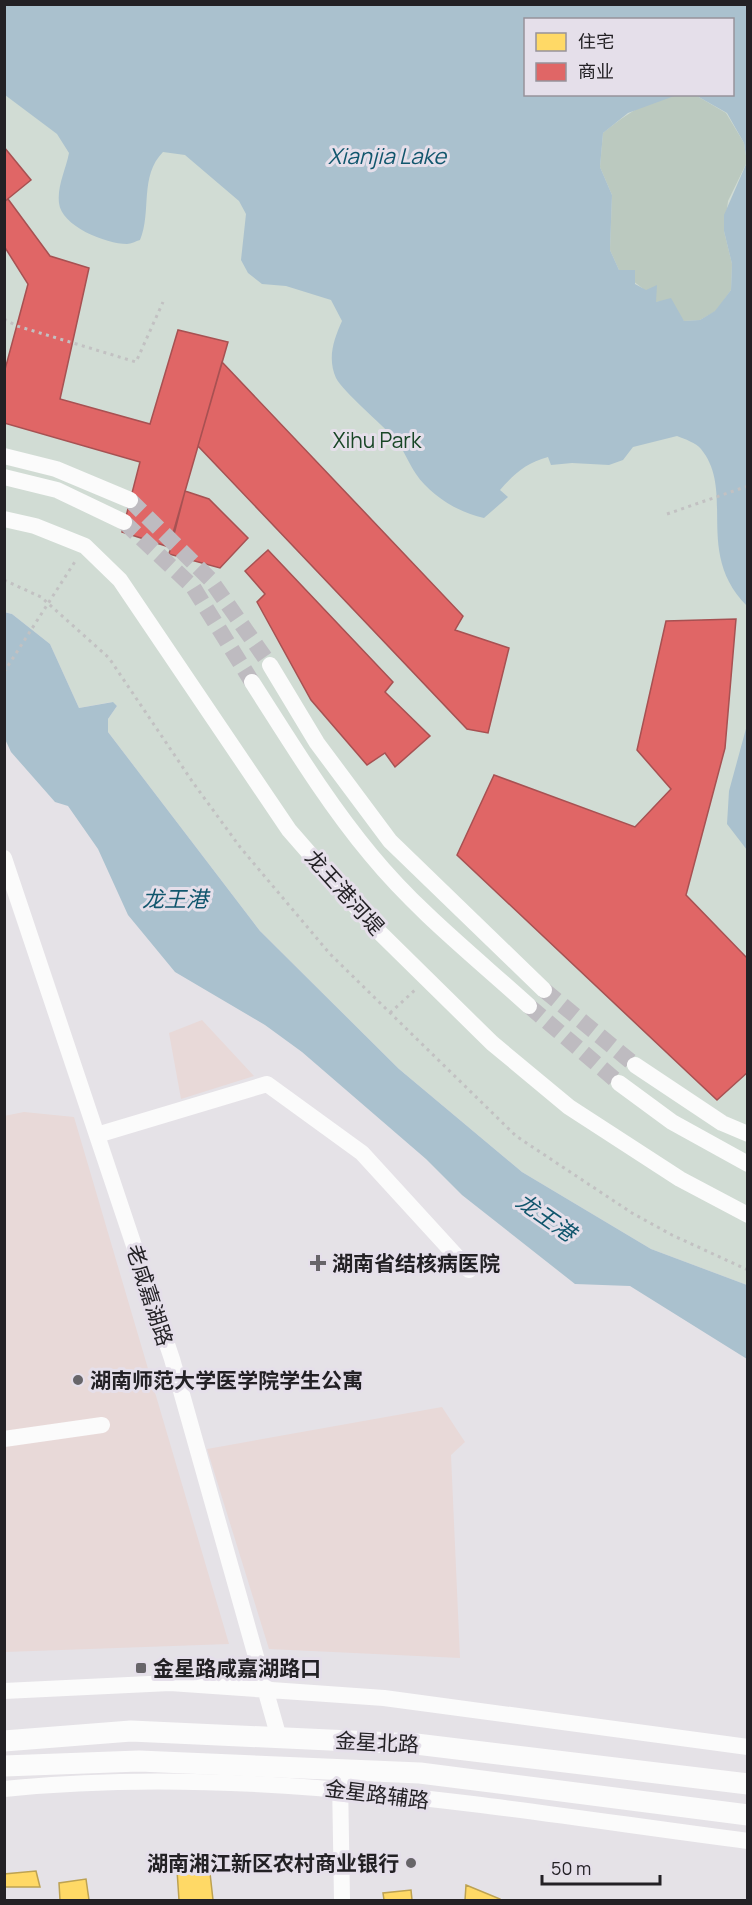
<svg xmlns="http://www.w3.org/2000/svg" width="752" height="1905" viewBox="0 0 752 1905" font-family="Manrope,'Noto Sans SC',sans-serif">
<rect width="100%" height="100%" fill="#e5e2e7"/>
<path fill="#e8d9d8" d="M202,1020L254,1076L181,1099L169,1033Z
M24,1112L74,1117L229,1644L5,1652L4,1116Z
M442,1407L465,1442L451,1455L460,1658L269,1649L207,1449Z"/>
<path fill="#d1dcd4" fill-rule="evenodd" d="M4,5H747V1285L651,1249L522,1172L399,1069L260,931L108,732V719L117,706L112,702L79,708L50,644L12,614L5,612ZM526,20H732V94H526Z"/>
<path fill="#bbc9bf" d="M686,94L697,96L726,113L744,143L747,162L728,201L724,231L732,264L731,290L716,311L700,320L684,321L664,301L656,302L646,291L619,270L610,250L612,195L600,167L603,133C626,114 654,95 686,94Z"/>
<path fill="#aac1ce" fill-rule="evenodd" d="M4,5H747V606C694,553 736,492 701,449C696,443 685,439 677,436L633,447L623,460L609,465L572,463L551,465L548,457C526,463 515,473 500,490L508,497L484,518C459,513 430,495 416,474C408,462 403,448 394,438C381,423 344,393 336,378C327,358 334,339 342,321L331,300L286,286L262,284L248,273L241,260L246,214L239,201L185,155L163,152C139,176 152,212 140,240C136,241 131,244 127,244C106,244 61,226 59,203C57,186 66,169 69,153L57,134L5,95ZM526,20H732V94L686,95L697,96L727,113L744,143L747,162L724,215V231L732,264L731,290L715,311L700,320L684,321L671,298L656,302L657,285L646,290L635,284V270H619L610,250L612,195L600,167L603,133L628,113L677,95L526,94Z
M4,612L12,614L50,644L79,708L113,702L117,706L108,719V732L260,931L399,1069L522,1172L651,1249L747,1285V1359L630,1286L575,1284L462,1195L426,1159L302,1052L265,1025L175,972L128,915L98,849L68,806L55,802L11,752L4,737Z
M747,725V850L727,824L729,791Z"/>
<path fill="#ffd966" stroke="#bda252" stroke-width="1.5" d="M209,1864L213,1900H179L177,1870Z
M36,1871L40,1887H4V1874Z
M86,1879L89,1900H60L59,1883Z
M466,1885L500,1899V1900H465Z
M411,1890L412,1900H384L383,1893Z"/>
<path fill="#e06666" stroke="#a75152" stroke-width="1.5" d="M4,147L31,180L4,202Z
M8,199L50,256L89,268L60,399L150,424L178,330L228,342L169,547L122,532L140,462L4,423V373L28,284L4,246V202Z
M222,362L463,616L455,630L509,648L488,733L467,729L198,446Z
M185,491L209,499L248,538L220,568L169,554Z
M268,550L393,682L385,692L430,736L395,767L385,753L367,765L311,700L257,602L265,594L245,571Z
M736,619L725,748L686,895L748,959V1072L717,1100L457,855L494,775L635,827L671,789L637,750L666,621Z"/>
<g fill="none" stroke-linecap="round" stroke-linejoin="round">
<path stroke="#bebbc0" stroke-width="16" stroke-dasharray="16 8" stroke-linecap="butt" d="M130,500L210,579L270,665
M124,522L193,587L252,682
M544,990L635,1065
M529,1006L619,1083"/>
<path stroke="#c2c1c2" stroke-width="3" stroke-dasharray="3 4.5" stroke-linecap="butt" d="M4,319L17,326L136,362L163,302
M667,514L748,486
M4,580L41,597L109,658L194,784L240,847L330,954L516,1136L632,1213L672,1235L748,1270
M4,672L76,560
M390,1013L415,990"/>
<path stroke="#fbfbfb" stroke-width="16" d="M4,456L56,469L130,500
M4,477L57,490L124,522
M4,519L35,526L85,546L120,580L289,830L371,924L492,1043L569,1107L680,1179L748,1215
M270,665L317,743L390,841L544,990
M252,682C290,741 326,801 371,855C417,911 475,957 529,1006
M4,858L172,1359L279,1738
M635,1065L722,1123L748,1134
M619,1083L672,1122L748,1164
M97,1135L267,1084L362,1153L469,1270
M4,1439L102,1425
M4,1691L170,1683L384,1698L748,1747
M340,1779L342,1900
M4,1789C253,1763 501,1809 748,1841"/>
<path stroke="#fbfbfb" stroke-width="21" d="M4,1741L131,1731L416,1744L748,1784
M4,1766L139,1761L420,1773L748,1815"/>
</g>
<g fill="#676569" stroke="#e5dfea" stroke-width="2">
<path d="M315 1254h6v6h6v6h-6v6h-6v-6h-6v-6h6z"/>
<circle cx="78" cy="1380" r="6"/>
<rect x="135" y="1662" width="12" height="12" rx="3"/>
<circle cx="411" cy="1863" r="6"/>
</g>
<g text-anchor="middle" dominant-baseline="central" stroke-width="6" stroke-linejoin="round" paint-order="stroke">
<g font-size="21" fill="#184626" stroke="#e5dfea">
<text x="377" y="440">Xihu Park</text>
</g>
<g font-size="21" fill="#232125" stroke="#e5dfea">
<text transform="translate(345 892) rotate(48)">龙王港河堤</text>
<text transform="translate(150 1295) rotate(72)">老咸嘉湖路</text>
<text transform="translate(377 1742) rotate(3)">金星北路</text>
<text transform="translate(377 1794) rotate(7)">金星路辅路</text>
</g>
<g font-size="21" font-weight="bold" fill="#232125" stroke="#e5dfea" text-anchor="start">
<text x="332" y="1263">湖南省结核病医院</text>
<text x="90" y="1380">湖南师范大学医学院学生公寓</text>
<text x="153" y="1668">金星路咸嘉湖路口</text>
<text x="399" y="1863" text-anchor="end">湖南湘江新区农村商业银行</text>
</g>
<g font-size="22" font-style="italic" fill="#11566d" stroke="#e5dfea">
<text x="387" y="156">Xianjia Lake</text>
<text x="175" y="899">龙王港</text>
<text transform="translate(546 1217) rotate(35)">龙王港</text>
</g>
</g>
<rect width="752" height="1905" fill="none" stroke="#232125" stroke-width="12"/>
<rect x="524" y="18" width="210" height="78" fill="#e5dfea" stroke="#97939b" stroke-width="1.5"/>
<rect x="536" y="33" width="30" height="18" fill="#ffd966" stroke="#97939b" stroke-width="1.5"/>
<text x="578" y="48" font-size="18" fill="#232125">住宅</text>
<rect x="536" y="63" width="30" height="18" fill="#e06666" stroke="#97939b" stroke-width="1.5"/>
<text x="578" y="78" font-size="18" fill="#232125">商业</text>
<path d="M542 1875v9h118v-9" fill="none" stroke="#232125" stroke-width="3"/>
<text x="551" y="1875" font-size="18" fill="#232125" stroke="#e5dfea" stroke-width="4.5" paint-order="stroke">50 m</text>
</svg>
